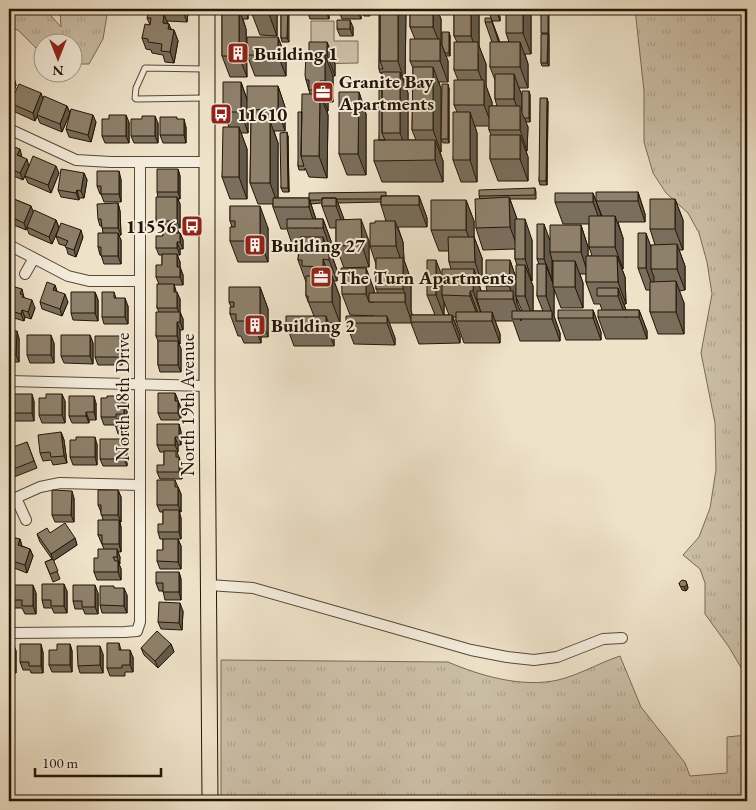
<svg xmlns="http://www.w3.org/2000/svg" width="756" height="810" viewBox="0 0 756 810" font-family="'EB Garamond',serif">
<defs>
<pattern id="grass-tufts" width="24" height="20" patternUnits="userSpaceOnUse" patternTransform="scale(1.25)"><rect width="24" height="20" fill="#ccbfa8"/><path d="M3 7l-1-3M5 7V3M7 7l1-3M15 17l-1-3M17 17v-4M19 17l1-3" fill="none" stroke="#afa38f"/></pattern>
</defs>
<rect width="100%" height="100%" fill="#eee2c9"/>
<filter id="stains"><feTurbulence type="fractalNoise" baseFrequency=".004" numOctaves="4"/><feColorMatrix values="0 0 0 0 .2 0 0 0 0 .09 0 0 0 0 .02 0 0 0 .5 -.17"/></filter>
<radialGradient id="worn" r=".72"><stop offset=".6" stop-color="#630" stop-opacity="0"/><stop offset="1" stop-color="#630" stop-opacity=".3"/></radialGradient>
<path fill="url(#grass-tufts)" stroke="#786a57" d="M9,9H45L61,27L60,9H108L103,39L89,64H73L72,42H42V54L18,30L9,28Z
M635,9H747V678L729,647L705,614V583L700,569L683,555L699,537L710,508L716,470L715,423L701,353L712,294L707,262L699,233L688,213L666,193L653,173L644,142V91Z
M620,656L641,707L685,763L690,776L727,773V737L747,735V801H221V660L448,662C481,676 522,688 558,680C579,675 599,663 620,656Z"/>
<path fill="#ccbfa8" stroke="#786a57" d="M311,21H334V41H358V63L311,64Z"/>
<g fill="none" stroke-linecap="round" stroke-linejoin="round">
<g stroke="#574837" stroke-width="7">
<path id="service" d="M204,69L145,68L136,88L135,98L136,99L205,98"/>
</g>
<g stroke="#574837" stroke-width="12">
<path id="minor" d="M9,129L76,160L111,162H208
M9,245L68,276L89,281H140
M25,274L34,258
M9,381L207,386
M16,498L26,520
M9,501L40,487L60,483L140,485
M209,585L253,588L471,650L507,657L534,660L557,657L603,639L622,638
M9,633L125,632L137,631L140,622V162"/>
</g>
<g stroke="#251506" stroke-width="17">
<path id="primary" d="M207,9V386L210,801"/>
</g>
<use href="#service" stroke="#f4ecdc" stroke-width="5"/>
<use href="#minor" stroke="#f4ecdc" stroke-width="10"/>
<use href="#primary" stroke="#eee2c9" stroke-width="15"/>
</g>
<path fill="#7a6e5c" stroke="#251506" fill-rule="evenodd" d="M155,9H186L188,13L187,22L167,21L171,29L174,30L178,41L174,63L165,62L163,55L152,53L151,50L146,49L142,38L150,25L147,18L157,12Z
M222,9H248V19H243L246,29L247,77H230L222,56Z
M277,9V36L260,35L252,14Z
M281,9L289,42H282L281,38Z
M299,9H329V19H310L307,10V14H300Z
M338,9H361V19H342Z
M370,9V16H364L362,13Z
M380,9H405L406,11L405,83H404L408,93V140H416L412,130L413,68L410,61L415,39L410,27V9H437L441,19V43L442,46L449,32L450,36V56H446L448,61V82H439L441,89V152H440L443,161V182H382L374,161L379,140L382,90V73H380L379,69Z
M454,9H479V46L486,64V86L492,102V106H497L495,99V80L490,67L492,42L485,22L491,18L488,9H497L500,17V21H492L499,40V42H509L506,33L531,9V54H525L528,64V88H519L522,96V113L529,91L530,95V122H525L528,127L527,151H526L528,157V181H498L490,159L491,135L489,130V126H475L477,133V182H461L453,160L457,112L454,105L458,80L454,70L457,42L454,36Z
M541,9L549,36V66H542L541,63L542,34Z
M353,27V36H340L337,29Z
M278,37L286,59V76H255L247,55Z
M327,42L335,64V76H333V102H328V111H327L328,115L327,178L309,177L305,168V170H299L298,166L302,112L310,94L306,80L309,54Z
M14,78L16,85L10,103L43,99L67,106L70,113L62,132L40,123L37,116L35,121L13,111L10,103L9,107Z
M241,82L247,99L278,86L285,107V131H274L278,143V198H309L316,219H323L331,241L330,250L337,270V281H334L340,297V323H329L334,338V346H294L286,324L314,316L306,296V282L298,260L299,250H294L287,229H281L273,207V204H258L250,183L251,121L248,113V133H241L247,149V199H230L222,177L229,127L223,112Z
M449,88V143H443L441,139Z
M359,92L366,114V175H347L339,154Z
M547,98L548,102L547,185H540L539,181Z
M178,119L186,127V143H163L160,135Z
M96,122L91,142L69,137L66,129Z
M129,122V143H105L102,136Z
M158,123V143H134L131,136Z
M288,136L289,192H283L281,188Z
M9,146L22,157L29,166L59,173L51,193L28,183L25,176L29,168L23,180L9,174Z
M178,169L180,176V199H178L180,204V228H177L179,233H180L183,240V249H180V255H177L180,262V267L183,275V285H174L176,292L180,299V312L183,319V330H180V344H179L181,349V372H160L158,365V341L156,336L159,312L157,308L159,284L156,277L162,265V255H159L156,248L163,236V228H159L156,221L158,197L157,192Z
M84,173L87,180L84,198H79V200L61,197L58,190Z
M121,179V202H104L101,194H100L97,186Z
M535,188L536,192V199H510L517,219L532,240V281H531L533,286V311H543L537,296L539,264L537,259L550,238L581,225L588,247V256H592L589,247V224H563L555,202L593,193L601,216H602L596,201L638,192L645,214V222H618L623,238V269H622L625,277L626,304H624L626,310H639L647,331V339H606L598,317L602,310L600,304H594L586,282V274H580L583,283V308H561L554,289V316L560,333V341H520L513,321H495L500,334V343H464L456,321V317H453L460,336V343L419,344L411,323H389L395,338V345L354,344L346,323L374,316L350,315L342,294L366,268L374,290V293H378L376,289V264L370,246L375,223L386,221L381,205V202L338,203L344,220L369,241V267L344,268L336,246V228H330L322,206V203L311,204L309,200L387,196H419L427,218V227H398L403,242L404,260L411,280V310L412,315H435L427,295L442,276L451,269L449,262V251H439L431,230L466,200L474,221V237L482,258V283H479L481,291H487L486,286L510,260L516,278L517,265L515,259V249L483,250L476,228L480,199L479,196ZM552,260L553,262V284L552,281ZM517,299L522,311H520L517,303ZM444,302L449,315H444Z
M9,197L31,206L33,213L56,220L59,228L52,244L29,234L27,228L26,230L9,223Z
M675,199L683,220V250H679L685,266V290L679,291L684,303V334H658L650,312V290H646L638,268L651,246L655,245L650,229Z
M118,203L120,211L121,235L119,236L121,240V264H104L101,255H100L98,247L103,233L102,226H100L98,219Z
M230,206L268,228V262H238L230,241L232,227L230,221Z
M56,236L83,237L76,257L68,254L66,246L59,244Z
M55,285L57,291L68,302L62,316L42,309L40,302Z
M260,287L268,309V337H261V343H244L241,336H238L230,314L231,307L229,302Z
M95,292L98,300V321L73,320L71,313Z
M114,292L116,298L128,306V324H104L102,317Z
M24,297V298L35,308L31,319L25,317L24,321L11,317L9,312V306Z
M593,310L601,332V340H566L558,318Z
M9,330L19,338V362H9Z
M90,335L93,343V364L64,363L61,356Z
M54,343V363H30L27,355Z
M122,344V365H98L95,357Z
M175,393L181,408V420H161L158,413Z
M9,394L34,401V421H10L9,418Z
M65,401V423H42L39,415Z
M96,403V420H89V423H72L69,416Z
M127,403V421H125L127,426V434H118L116,427V425H104L101,417Z
M179,424L181,432V445H178V452H177L182,465V479H160L157,472L164,465V452H160L157,445Z
M61,432L64,440L67,463L53,465L51,460L43,461L40,453Z
M27,442L37,468L14,477L9,463L12,452Z
M97,444V465H73L70,457Z
M127,446V466H103L100,459Z
M175,480L181,494V512H179L181,518V539H178L181,546V569H160L157,561L163,550V539H160L158,532L163,524V512H160L157,505Z
M118,490L121,497V522H120L121,527V552H118L120,557L119,564L121,569V580H97L94,572L98,558L104,549L98,535L103,520L101,512L98,505Z
M74,498V522H55L52,515Z
M50,533L75,538L77,545L53,561L60,579L53,582L45,562L52,559L40,542L37,534Z
M20,539L22,546L30,549L33,556L27,573L9,566V541L11,542Z
M179,572L181,579V600H165L163,591H159L156,583Z
M679,583L687,584L688,588L686,591L682,590Z
M115,588L127,595V613H102L100,605Z
M67,591V613H54L52,608H44L42,600Z
M36,593V614H25L22,608H14L11,600Z
M98,593V614H85L83,609H75L73,601Z
M183,611L182,630L161,629L158,622Z
M9,643H13L16,651V673H9Z
M119,643L121,650L133,657V672H125V676H110L107,668Z
M70,644L72,651V672H52L49,665L57,650Z
M171,644L174,652L158,668L144,655L141,648Z
M43,652V673H31L30,670H23L20,662Z
M103,654V673H80L78,666Z"/>
<path fill="#635a4b" stroke="#251506" d="M183,9H186L188,13L187,22L183,11Z
M239,9L246,29L247,77L239,56Z
M245,9H248V19Z
M269,9H277V36L269,14Z
M288,9H289V42L287,38Z
M325,9H329V19Z
M357,9H361V19Z
M398,9H405L406,11L405,83L398,61Z
M433,9H437L441,19V43L448,61V82L440,61V44L433,27Z
M471,9H479V46L486,64V86L492,102V126L484,105V86L478,70V54L471,36Z
M496,9H497L500,17V21Z
M523,9H531V54L523,33Z
M548,9H549V36L548,33Z
M164,14L168,25L163,23Z
M491,18L499,40V43L492,22Z
M350,20L353,27V36L350,29Z
M169,24L173,35L174,30L178,41L174,63L170,52L168,29Z
M449,32L450,36V56L449,53Z
M548,34L549,38V66L547,63Z
M278,37L286,59V76L278,55Z
M327,42L335,64V76L327,55Z
M520,42L528,64V88L520,67Z
M325,55L333,76V102L325,81Z
M433,67L441,89V152L433,130Z
M400,72L408,93V155L400,133Z
M514,74L522,96V111L528,127L527,151L520,130V115L514,99Z
M14,78L16,85L9,107V92Z
M320,81L328,102V111L320,90Z
M241,82L248,103L247,110L248,113V133L241,112Z
M448,84L449,88V143L448,139Z
M278,86L285,107V131L278,109Z
M529,91L530,95V122L529,118Z
M359,92L366,114V175L358,154Z
M41,93L44,101L35,121L33,113Z
M320,94L328,115L327,178L319,156Z
M547,98L548,102L547,185L546,181Z
M67,106L70,113L62,132L60,124Z
M470,112L477,133V182L470,160Z
M93,115L96,122L91,142L88,135Z
M126,115L129,122V143L126,136Z
M155,116L158,123V143L155,136Z
M184,119L186,127V143L184,135Z
M270,121L278,143V205L270,183Z
M239,127L247,149V199L239,177Z
M287,132L288,136L289,192L288,188Z
M520,135L528,157V181L520,159Z
M435,140L443,161V182L435,160Z
M20,149L22,157L17,155Z
M27,159L29,166L23,180L20,173Z
M56,166L59,173L51,193L48,185Z
M178,169L180,176V199L178,192Z
M119,171L121,179V202L119,194Z
M84,173L87,180L84,198L81,191Z
M77,190L79,198V200L76,193Z
M638,192L645,214V222L638,201Z
M593,193L601,215V224L593,202Z
M419,196L427,218V227L419,205Z
M177,197L180,204V228L177,221Z
M509,197L517,219L518,249L510,227Z
M309,198L316,220V229L309,207Z
M336,198L344,219V228L336,206Z
M675,199L683,220V250L675,229Z
M466,200L474,221V251L466,230Z
M118,203L120,211L121,235L118,228Z
M31,206L34,214L27,227V228L26,230L24,223Z
M260,206L268,228V262L260,241Z
M615,216L623,238V269L615,247Z
M323,219L331,241V250L323,228Z
M361,219L369,241V267L362,245Z
M525,219L532,240V281L525,259Z
M56,220L59,228L52,244L49,237Z
M395,221L403,242L404,260L411,280V310L412,314V323L405,302V294L403,289V266L396,246Z
M544,224L552,246L550,252L552,260V281L544,259Z
M581,225L588,247V274L581,252Z
M81,230L83,237L76,257L74,250Z
M118,233L121,240V264L118,256Z
M180,233L183,240V249L180,242Z
M646,233L654,255L651,269L654,277V290L646,268Z
M323,237L329,254V248L337,270V281L329,260L323,248Z
M474,237L482,258V283L475,262Z
M177,242L180,249V255L177,248Z
M677,244L685,266V290L677,269Z
M177,254L180,262V275L177,267Z
M617,256L625,277L626,304L618,282Z
M323,259L331,281L330,288L323,267Z
M436,260L444,281L442,295L444,302V316L436,295Z
M510,260L517,282L516,296L517,303L521,312V321L513,299V296L509,286Z
M575,261L583,283V308L575,287Z
M546,264L554,286L553,287L554,289V316L560,333V341L552,319V313L546,296Z
M525,265L533,286V318L525,296Z
M180,267L183,275V285L180,277Z
M366,268L374,290V302H369L366,294Z
M474,269L481,291L477,299L481,313L473,291Z
M332,276L340,297V323L332,302Z
M676,281L684,303V334L676,312Z
M174,284L176,291V299L174,292Z
M55,285L57,292L53,290Z
M260,287L268,309V337L260,316Z
M618,288L626,310V318L618,296Z
M22,289L24,297L25,305L20,294Z
M470,291L478,313V317L470,296Z
M95,292L98,300V321L95,313Z
M177,292L180,299V315L177,308Z
M65,294L68,302L62,316L60,309Z
M125,298L128,306V324L125,317Z
M32,300L35,308L31,319L28,312Z
M22,310L25,317L24,321L21,314Z
M593,310L601,332V340L593,318Z
M639,310L647,331V339L639,317Z
M180,312L183,319V330L180,322Z
M492,312L500,334V343L492,321Z
M452,315L460,336V343L452,322Z
M253,316L261,337V343L253,321Z
M326,316L334,338V346L326,324Z
M387,316L395,338V345L387,323Z
M177,322L180,330V344L177,336Z
M17,331L19,338V362L16,355Z
M51,335L54,343V363L51,355Z
M90,335L93,343V364L90,356Z
M120,336L122,344V365L120,357Z
M178,341L181,349V372L178,365Z
M175,393L178,400V408L175,401Z
M32,394L34,401V421L32,413Z
M62,394L65,401V423L62,415Z
M94,396L96,403V420L94,412Z
M124,396L127,403V421L124,414Z
M178,401L181,408V420L178,413Z
M86,412L89,420V423L86,416Z
M124,419L127,426V434L124,427Z
M179,424L181,432V445L179,437Z
M61,432L64,440L67,463L64,456Z
M95,437L97,444V465L95,457Z
M175,437L178,445V452L175,445Z
M124,439L127,446V466L124,459Z
M179,457L182,465V479L179,472Z
M178,487L181,494V512L178,505Z
M118,490L121,497V522L118,515Z
M72,491L74,498V522L71,515Z
M179,510L181,518V539L179,532Z
M119,520L121,527V552L119,544Z
M75,538L77,545L53,561L51,554Z
M20,539L22,547L18,545Z
M178,539L181,546V569L178,562Z
M30,549L33,556L27,573L25,565Z
M117,549L120,557V564L117,557Z
M118,561L121,569V580L118,572Z
M179,572L181,579V600L179,592Z
M686,581L688,588L686,591L684,587Z
M64,584L67,591V613L64,606Z
M33,585L36,593V614L33,606Z
M95,585L98,593V614L95,607Z
M124,588L127,595V613L124,606Z
M180,603L183,611L182,630L179,623Z
M13,643L16,651V673L13,666Z
M41,644L43,652V673L41,666Z
M70,644L72,651V672L70,665Z
M171,644L174,652L158,668L155,661Z
M100,646L103,654V673L100,665Z
M130,650L133,657V672L130,665Z"/>
<path fill="#8e806b" stroke="#251506" d="M155,9H183V11Z
M222,9H239V56H222Z
M252,9H269V14H252Z
M281,9H288L287,38H281Z
M299,9H305V10H299Z
M362,9H369V13H362Z
M380,9H398V61H380Z
M410,9H433V27H410Z
M454,9H471V36H454Z
M506,9H523V33H506Z
M541,9H548V33H541Z
M149,11L164,14L163,23L169,24L168,29L174,30L170,52L161,51L162,44L148,42V39L142,38L145,24L150,25L151,18H147Z
M379,14H380V61L383,69H379Z
M485,18H491L492,22H485Z
M337,20H350V29H337Z
M442,32H449V53H445L442,45Z
M541,34H548L547,63H541Z
M247,37H278V55H247Z
M410,39H440V61H410Z
M309,42H327V55H325V81H320V90H309V80H306L305,75L306,54H309Z
M454,42H478V70H454Z
M490,42H520V67H490Z
M413,67H433V130H412Z
M382,72H400V133H382Z
M495,74H514V99H495Z
M9,76L14,78L9,92Z
M454,80H484V105H454Z
M223,82H241V112H223Z
M19,84L41,93L33,113L10,103Z
M442,84H448V139H441Z
M247,86H278V109L247,110Z
M379,90H382V133L385,140H379Z
M522,91H529V118H524L522,113Z
M339,92H359L358,154H339Z
M302,94H320L319,156H301Z
M44,96L67,106L60,124L37,115Z
M540,98H547L546,181H539Z
M489,106H520V130H489Z
M71,109L93,115L88,135L66,129Z
M298,112H302L301,156L304,166H298Z
M453,112H470V160H453Z
M109,115H126V136H102V119H109Z
M142,116H155V136H131V119H142Z
M160,117H177V119H184V135H160Z
M251,121H270V183H250Z
M223,127H239V177H222Z
M287,132L288,188H281L280,133Z
M490,135H520V159H490Z
M374,140H435V160L374,161Z
M9,145L20,149L17,155L27,159L20,173L9,168Z
M33,156L56,166L48,185L25,176Z
M61,169L84,173L81,191L77,190L76,193L58,190Z
M157,169H178V192H157Z
M97,171H119V194H101V186H97Z
M535,188V195L479,196V190Z
M386,192V196H381V199H337L336,198H322V200H309V193Z
M596,192H638V201H596Z
M555,193H593V202H555Z
M381,196H419V205H381Z
M9,197L31,206L24,223L9,216Z
M156,197H177V221H156Z
M509,197L510,227L476,228L475,199Z
M273,198H309V207H273Z
M322,198H336V206H322Z
M650,199H675V229H650Z
M431,200H466V230H431Z
M118,203V228H102L101,219H98L97,204Z
M230,206H260V241H230V227H235V221H230Z
M34,210L56,220L49,237L27,227Z
M589,216H615V247H589Z
M287,219H323V228H287Z
M361,219L362,245L336,246V220Z
M515,219H525V259H515Z
M375,221H395L396,246H370V223H375Z
M61,223L81,230L74,250L65,247L68,241L56,236Z
M537,224H544V259H537Z
M163,225H176V233H180V242H177V248H156V236H163Z
M550,225H581V252H550Z
M98,233H118V256H101V247H98Z
M638,233H646V268H638Z
M300,237H323V248H329V260L323,259V267L302,266V260H298Z
M448,237H474L475,262H449Z
M677,244V269H651V245Z
M162,254H177V267H180V277H156V265H162Z
M586,256H617L618,282H586Z
M376,258H403V289H376Z
M427,260H436V295H427Z
M486,260H510L509,286H486Z
M553,261H575V287H553Z
M537,264H546V296H537Z
M516,265H525V296H516Z
M341,268H366V294H342Z
M442,269H474L473,291H470V296L442,295Z
M306,276H332V302H308V296H306Z
M676,281V312H650V282Z
M47,282L55,285L53,290L65,294L60,309L40,302Z
M157,284H174V292H177V308H157Z
M15,287L22,289L20,294L23,295L22,297L32,300L28,312L22,310L21,314L9,310V306Z
M229,287H260V316H253V321H236V314H230V307H234V302H229Z
M597,288H618V296H597Z
M477,291H513V299H477Z
M71,292H95V313H71Z
M102,292H114V298H125V317H102Z
M369,293H405V302H369Z
M558,310H593V318H558Z
M598,310H639V317H598Z
M512,311H552V319H512Z
M156,312H180V322H177V336H156Z
M456,312H492V321H456Z
M411,315H452V322H411Z
M286,316H326V324H286Z
M346,316H387V323H346Z
M9,330L17,331L16,355H9Z
M27,335H51V355H27Z
M61,335H90V356H61Z
M95,336H120V357H95Z
M158,341H178V365H158Z
M158,393H175V401H178V413H158Z
M9,394H32V413H9Z
M46,394H62V415H39V398H46Z
M69,396H94V412H86V416H69Z
M107,396H124V414H116V417H101V398H107Z
M116,419H124V427H116Z
M157,424H179V437H175V445H157Z
M61,432L64,456L51,457L50,452L40,453L38,435Z
M76,437H95V457H70V440H76Z
M100,439H124V459H100Z
M27,442L34,461L11,470L9,463V453L12,452L10,448Z
M164,451H176V457H179V472H157V465H164Z
M157,480H175V487H178V505H157Z
M52,490L72,491L71,515H52Z
M98,490H118V515H101V505H98Z
M163,510H179V532H158V524H163Z
M98,520H119V544H102V535H98Z
M65,523L75,538L51,554L37,534L47,528L50,533Z
M12,537L20,539L18,545L30,549L25,565L9,560V541L11,542Z
M163,539H178V562L157,561V550H163Z
M98,549H117V557H113L115,561H118V572H94V558H98Z
M53,559L58,571L50,574L45,562Z
M156,572H179V592H163V583H156Z
M682,580L686,581L687,585L684,587L680,586L679,583Z
M42,584H64V606H51V600H42Z
M11,585H33V606H22V600H11Z
M73,585H95V607H82V601H73Z
M100,586H114V588H124V606L100,605Z
M159,602L180,603L179,623L158,622Z
M157,631L171,644L155,661L141,648Z
M9,643H13V666H9Z
M107,643H119V650H130V665H122V668H107Z
M20,644H41V666H29V662H20Z
M57,644H70V665H49V650H57Z
M77,646H100V665L78,666Z"/>
<defs>
<g id="building-square" transform="scale(1.125)"><rect x="-9" y="-9" width="18" height="18" rx="4" fill="#8f2418" stroke="#f4ecdc"/><path d="M-4-6H4V6H1V3H-1V6H-4ZM-2.5-4.3h1.7v1.8h-1.7ZM.8-4.3h1.7v1.8H.8ZM-2.5-1h1.7V.8h-1.7ZM.8-1h1.7V.8H.8Z" fill="#fff"/></g>
<g id="office-square" transform="scale(1.125)"><rect x="-9" y="-9" width="18" height="18" rx="4" fill="#8f2418" stroke="#f4ecdc"/><path d="M-6-3h4V-5.5h4V-3h4V5H-6ZM-1-4.5V-3h2v-1.5ZM-6 0V1H6V0Z" fill="#fff"/></g>
<g id="bus-square" transform="scale(1.125)"><rect x="-9" y="-9" width="18" height="18" rx="4" fill="#8f2418" stroke="#f4ecdc"/><path d="M-5-6H5V4H4V6H2V4H-2V6H-4V4H-5ZM-3.5-4V0h7V-4ZM-3.5 1.2v1.5H-2V1.2ZM2 1.2v1.5H3.5V1.2Z" fill="#fff"/></g>
</defs>
<g fill-rule="evenodd">
<use href="#building-square" x="238" y="53"/>
<use href="#office-square" x="323" y="92"/>
<use href="#bus-square" x="221" y="114"/>
<use href="#bus-square" x="192" y="226"/>
<use href="#building-square" x="255" y="245"/>
<use href="#office-square" x="321" y="277"/>
<use href="#building-square" x="255" y="325"/>
</g>
<g text-anchor="middle" dominant-baseline="central" stroke-width="4" stroke-linejoin="round" paint-order="stroke">
<g font-size="19" font-weight="bold" fill="#251506" stroke="#f4ecdc" text-anchor="start">
<text x="254" y="53">Building 1</text>
<text x="339" y="81">Granite Bay<tspan x="339" dy="22">Apartments</tspan></text>
<text x="237" y="114">11610</text>
<text x="176" y="226" text-anchor="end">11556</text>
<text x="271" y="245">Building 27</text>
<text x="337" y="277">The Turn Apartments</text>
<text x="271" y="325">Building 2</text>
</g>
<g font-size="19" fill="#251506" stroke="#f4ecdc">
<text transform="translate(122 397) rotate(-90)">North 18th Drive</text>
<text transform="translate(187 405) rotate(-90)">North 19th Avenue</text>
</g>
</g>
<rect width="756" height="810" fill="none" stroke="#eee2c9" stroke-width="30"/>
<rect x="10" y="10" width="736" height="790" fill="none" stroke="#251506" stroke-width="2.5"/>
<rect x="15" y="15" width="726" height="780" fill="none" stroke="#251506"/>
<g transform="translate(58 58) rotate(180)"><circle r="24" fill="#f4ecdc" stroke="#a19686"/>
<path d="M0-4L9 19L0 12L-9 19Z" fill="#8f2418"/>
<text y="-8" font-size="14" font-weight="bold" text-anchor="middle" fill="#251506">N</text>
</g>
<path d="M35 768v8h126v-8" fill="none" stroke="#251506" stroke-width="2.5"/>
<text x="42" y="768" font-size="15" fill="#251506" stroke="#f4ecdc" stroke-width="4" paint-order="stroke">100 m</text>
<rect width="100%" height="100%" filter="url(#stains)"/>
<rect width="100%" height="100%" fill="url(#worn)"/>
</svg>
